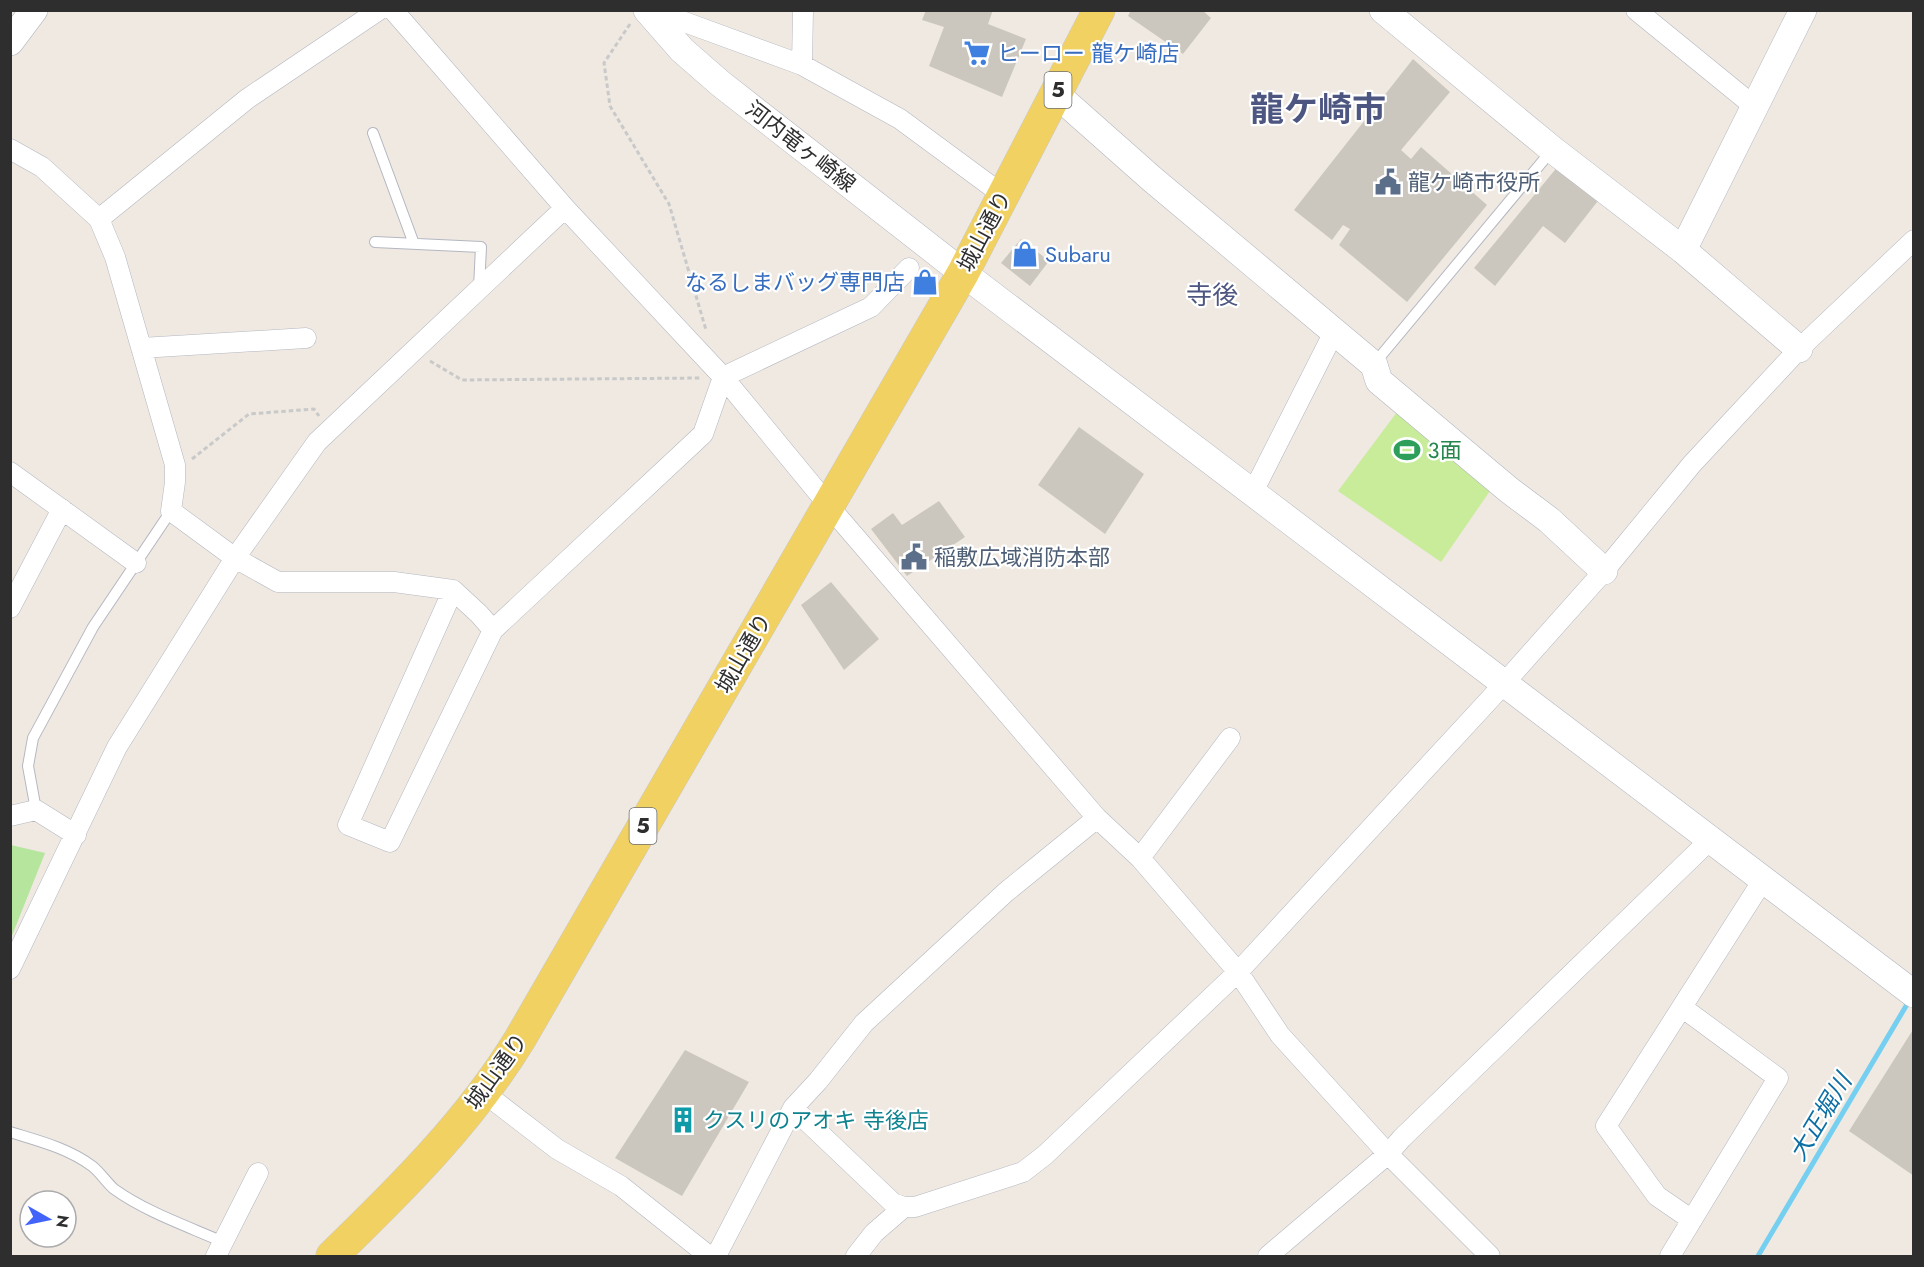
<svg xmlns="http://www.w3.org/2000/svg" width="1924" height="1267" viewBox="0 0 1924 1267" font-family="Jost,'Noto Sans JP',sans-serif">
<rect width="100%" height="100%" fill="#efe9e1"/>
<path fill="#b6e59e" d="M11,845L45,853L11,938L10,845Z"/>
<path fill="#c9ec9a" d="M1397,412L1492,488L1441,562L1338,491Z"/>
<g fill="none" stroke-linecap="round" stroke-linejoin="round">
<path stroke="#75cff0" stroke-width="5" d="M1758,1256L1909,1001"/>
</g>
<path fill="#cbc7bf" d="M926,10H993L988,24L1026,39L1002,97L929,66L944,27L922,20Z
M1131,10H1202L1211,18L1183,54L1128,16Z
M1413,59L1450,92L1401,150L1411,159L1421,147L1487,205L1407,302L1339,245L1350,229L1343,225L1332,240L1294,210Z
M1559,165L1601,197L1565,243L1543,226L1495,286L1474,268Z
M1021,239L1049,261L1030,286L1001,263Z
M1079,427L1144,474L1105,534L1038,485Z
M939,501L965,537L907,576L871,529L893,513L902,525Z
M831,582L879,639L844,670L801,605Z
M1914,1028V1176L1849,1131Z
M685,1050L749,1082L682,1196L615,1158Z"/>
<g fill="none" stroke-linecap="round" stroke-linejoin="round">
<g stroke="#b4b7c1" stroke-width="12">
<path id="lane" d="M373,133L414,244
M375,242L481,247L479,288
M1374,364L1552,150
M36,810L28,766L33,738L93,627L171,511
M10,1132C39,1141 68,1148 92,1166C100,1172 106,1182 114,1189C146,1212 187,1226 223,1242"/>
</g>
<g stroke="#b4b7c1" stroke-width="21">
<path id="street" d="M393,10L565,208L723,377L839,518L1097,818L1140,858L1238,972L1280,1035L1388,1154L1490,1256
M1636,10L1755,107
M651,16L671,17L802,65L900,119L1003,195
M802,65L803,10
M10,149L42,167L99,219L115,257L175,465V482L171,511L235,558L278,582H394L453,590L479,614L493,630L703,434L723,377L871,307L909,268
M99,219L247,99L379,10
M141,348L306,338
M10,472L136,563
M1253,492L1334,332
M453,590L348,825L390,842L493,630
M10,608L62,509
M10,816L36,810L76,835
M1140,858L1230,738
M10,969L117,747L235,558L317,442L565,208
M483,1092L557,1149L621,1186L709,1256
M793,1108L893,1203L904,1207H915L1023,1172L1045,1155L1238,972L1491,698L1604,571L1692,464L1799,349L1914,240
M1692,1220L1657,1196L1606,1126L1763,880
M216,1256L258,1173
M716,1256L793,1108L818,1081L864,1023L1006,892L1097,818
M856,1256L874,1233L904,1207
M1268,1256L1388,1154L1402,1138L1711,839
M1670,1256L1778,1078L1683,1008"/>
</g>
<g stroke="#b4b7c1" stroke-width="28">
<path id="secondary" d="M647,10L682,50L721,84L963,273L1914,994
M1383,10L1553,150L1683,250L1799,349
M10,42L34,10
M1056,94L1152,179L1374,365L1379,381L1509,490L1549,520L1604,571
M1683,250L1803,10"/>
</g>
<g stroke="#c9c9c9" stroke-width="33">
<path id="primary" d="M332,1256C400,1190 470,1121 520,1039L963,273L1099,10"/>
</g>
<path stroke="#c9c9c9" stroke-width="3" stroke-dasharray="4.5 3" stroke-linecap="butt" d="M630,24L604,63L610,106L669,204L706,330
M430,361L462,380L700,378
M192,459L249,414L314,409L319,416"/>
<use href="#lane" stroke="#fff" stroke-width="10"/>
<use href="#street" stroke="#fff" stroke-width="20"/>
<use href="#secondary" stroke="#fff" stroke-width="27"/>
<use href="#primary" stroke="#f2d163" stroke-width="32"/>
</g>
<defs>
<g id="supermarket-bare" transform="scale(2.07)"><path d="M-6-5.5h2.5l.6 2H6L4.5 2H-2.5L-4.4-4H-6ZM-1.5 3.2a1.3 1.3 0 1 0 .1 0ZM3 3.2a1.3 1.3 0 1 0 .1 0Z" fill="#3f7fe0" stroke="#fff" stroke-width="2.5" paint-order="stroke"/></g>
<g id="civic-bare" transform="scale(2.07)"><path d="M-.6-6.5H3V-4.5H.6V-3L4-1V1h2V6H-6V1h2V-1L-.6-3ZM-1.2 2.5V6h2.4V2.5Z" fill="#5c6f8a" stroke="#fff" stroke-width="2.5" paint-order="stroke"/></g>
<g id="shop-bare" transform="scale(2.07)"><path d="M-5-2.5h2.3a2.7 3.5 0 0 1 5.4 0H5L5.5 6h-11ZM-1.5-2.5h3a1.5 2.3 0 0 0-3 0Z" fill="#3f7fe0" stroke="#fff" stroke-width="2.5" paint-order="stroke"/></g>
<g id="stadium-bare" transform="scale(2.07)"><path d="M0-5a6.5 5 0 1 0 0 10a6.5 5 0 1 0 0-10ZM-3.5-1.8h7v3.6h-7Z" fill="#2e9e5b" stroke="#fff" stroke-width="2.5" paint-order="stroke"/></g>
<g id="building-bare" transform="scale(2.07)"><path d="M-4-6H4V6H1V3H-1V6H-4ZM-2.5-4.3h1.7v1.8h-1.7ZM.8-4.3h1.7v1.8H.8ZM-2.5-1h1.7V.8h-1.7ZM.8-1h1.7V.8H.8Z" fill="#0f9aa8" stroke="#fff" stroke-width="2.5" paint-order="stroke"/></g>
</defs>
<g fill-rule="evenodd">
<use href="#supermarket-bare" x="977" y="53"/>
<use href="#civic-bare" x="1388" y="182"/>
<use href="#shop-bare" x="1025" y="254"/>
<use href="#shop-bare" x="925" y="282"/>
<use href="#stadium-bare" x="1407" y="450"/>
<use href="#civic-bare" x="914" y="557"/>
<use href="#building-bare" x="683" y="1120"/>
</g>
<g text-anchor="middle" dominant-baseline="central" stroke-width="4.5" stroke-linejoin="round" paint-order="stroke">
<g fill="#fff" stroke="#6d6d6d" stroke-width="1.5">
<rect x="1044.5" y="72" width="27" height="36" rx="4.5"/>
<rect x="629.5" y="808" width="27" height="36" rx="4.5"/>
</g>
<g font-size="21" font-weight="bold" fill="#2e2e2e">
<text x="1058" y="90">5</text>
<text x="643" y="826">5</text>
</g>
<g font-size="22" fill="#366cbe" stroke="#fff" text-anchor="start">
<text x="997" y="53">ヒーロー 龍ケ崎店</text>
<text x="1045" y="254">Subaru</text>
<text x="905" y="282" text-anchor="end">なるしまバッグ専門店</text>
</g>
<g font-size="22" fill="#2e2e2e" stroke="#fff">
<text transform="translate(801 146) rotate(38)">河内竜ヶ崎線</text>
<text transform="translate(984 231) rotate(-62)">城山通り</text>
<text transform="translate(743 653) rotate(-60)">城山通り</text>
<text transform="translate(496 1071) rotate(-54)">城山通り</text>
</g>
<g font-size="22" fill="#4e5e75" stroke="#fff" text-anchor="start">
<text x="1408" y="182">龍ケ崎市役所</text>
<text x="934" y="557">稲敷広域消防本部</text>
</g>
<g font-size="22" fill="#27864d" stroke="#fff" text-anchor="start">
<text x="1427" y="450">３面</text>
</g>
<g font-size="22" fill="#0d838f" stroke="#fff" text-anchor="start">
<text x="703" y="1120">クスリのアオキ 寺後店</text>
</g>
<g font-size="24" font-style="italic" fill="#0d6fa3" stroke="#fff">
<text transform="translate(1820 1117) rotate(-59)">大正堀川</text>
</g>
<g font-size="26" fill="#4d5680" stroke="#fff">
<text x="1212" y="295">寺後</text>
</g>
<g font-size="34" font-weight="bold" fill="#4d5680" stroke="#fff">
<text x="1318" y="109">龍ケ崎市</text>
</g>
</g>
<rect width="1924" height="1267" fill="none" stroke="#2e2e2e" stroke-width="24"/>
<g transform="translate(48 1219) rotate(99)"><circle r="28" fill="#ffffff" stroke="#ababab" stroke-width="1.5"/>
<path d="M0-4.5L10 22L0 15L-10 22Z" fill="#4264fb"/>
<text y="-9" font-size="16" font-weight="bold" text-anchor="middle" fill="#2e2e2e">N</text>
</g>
</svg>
